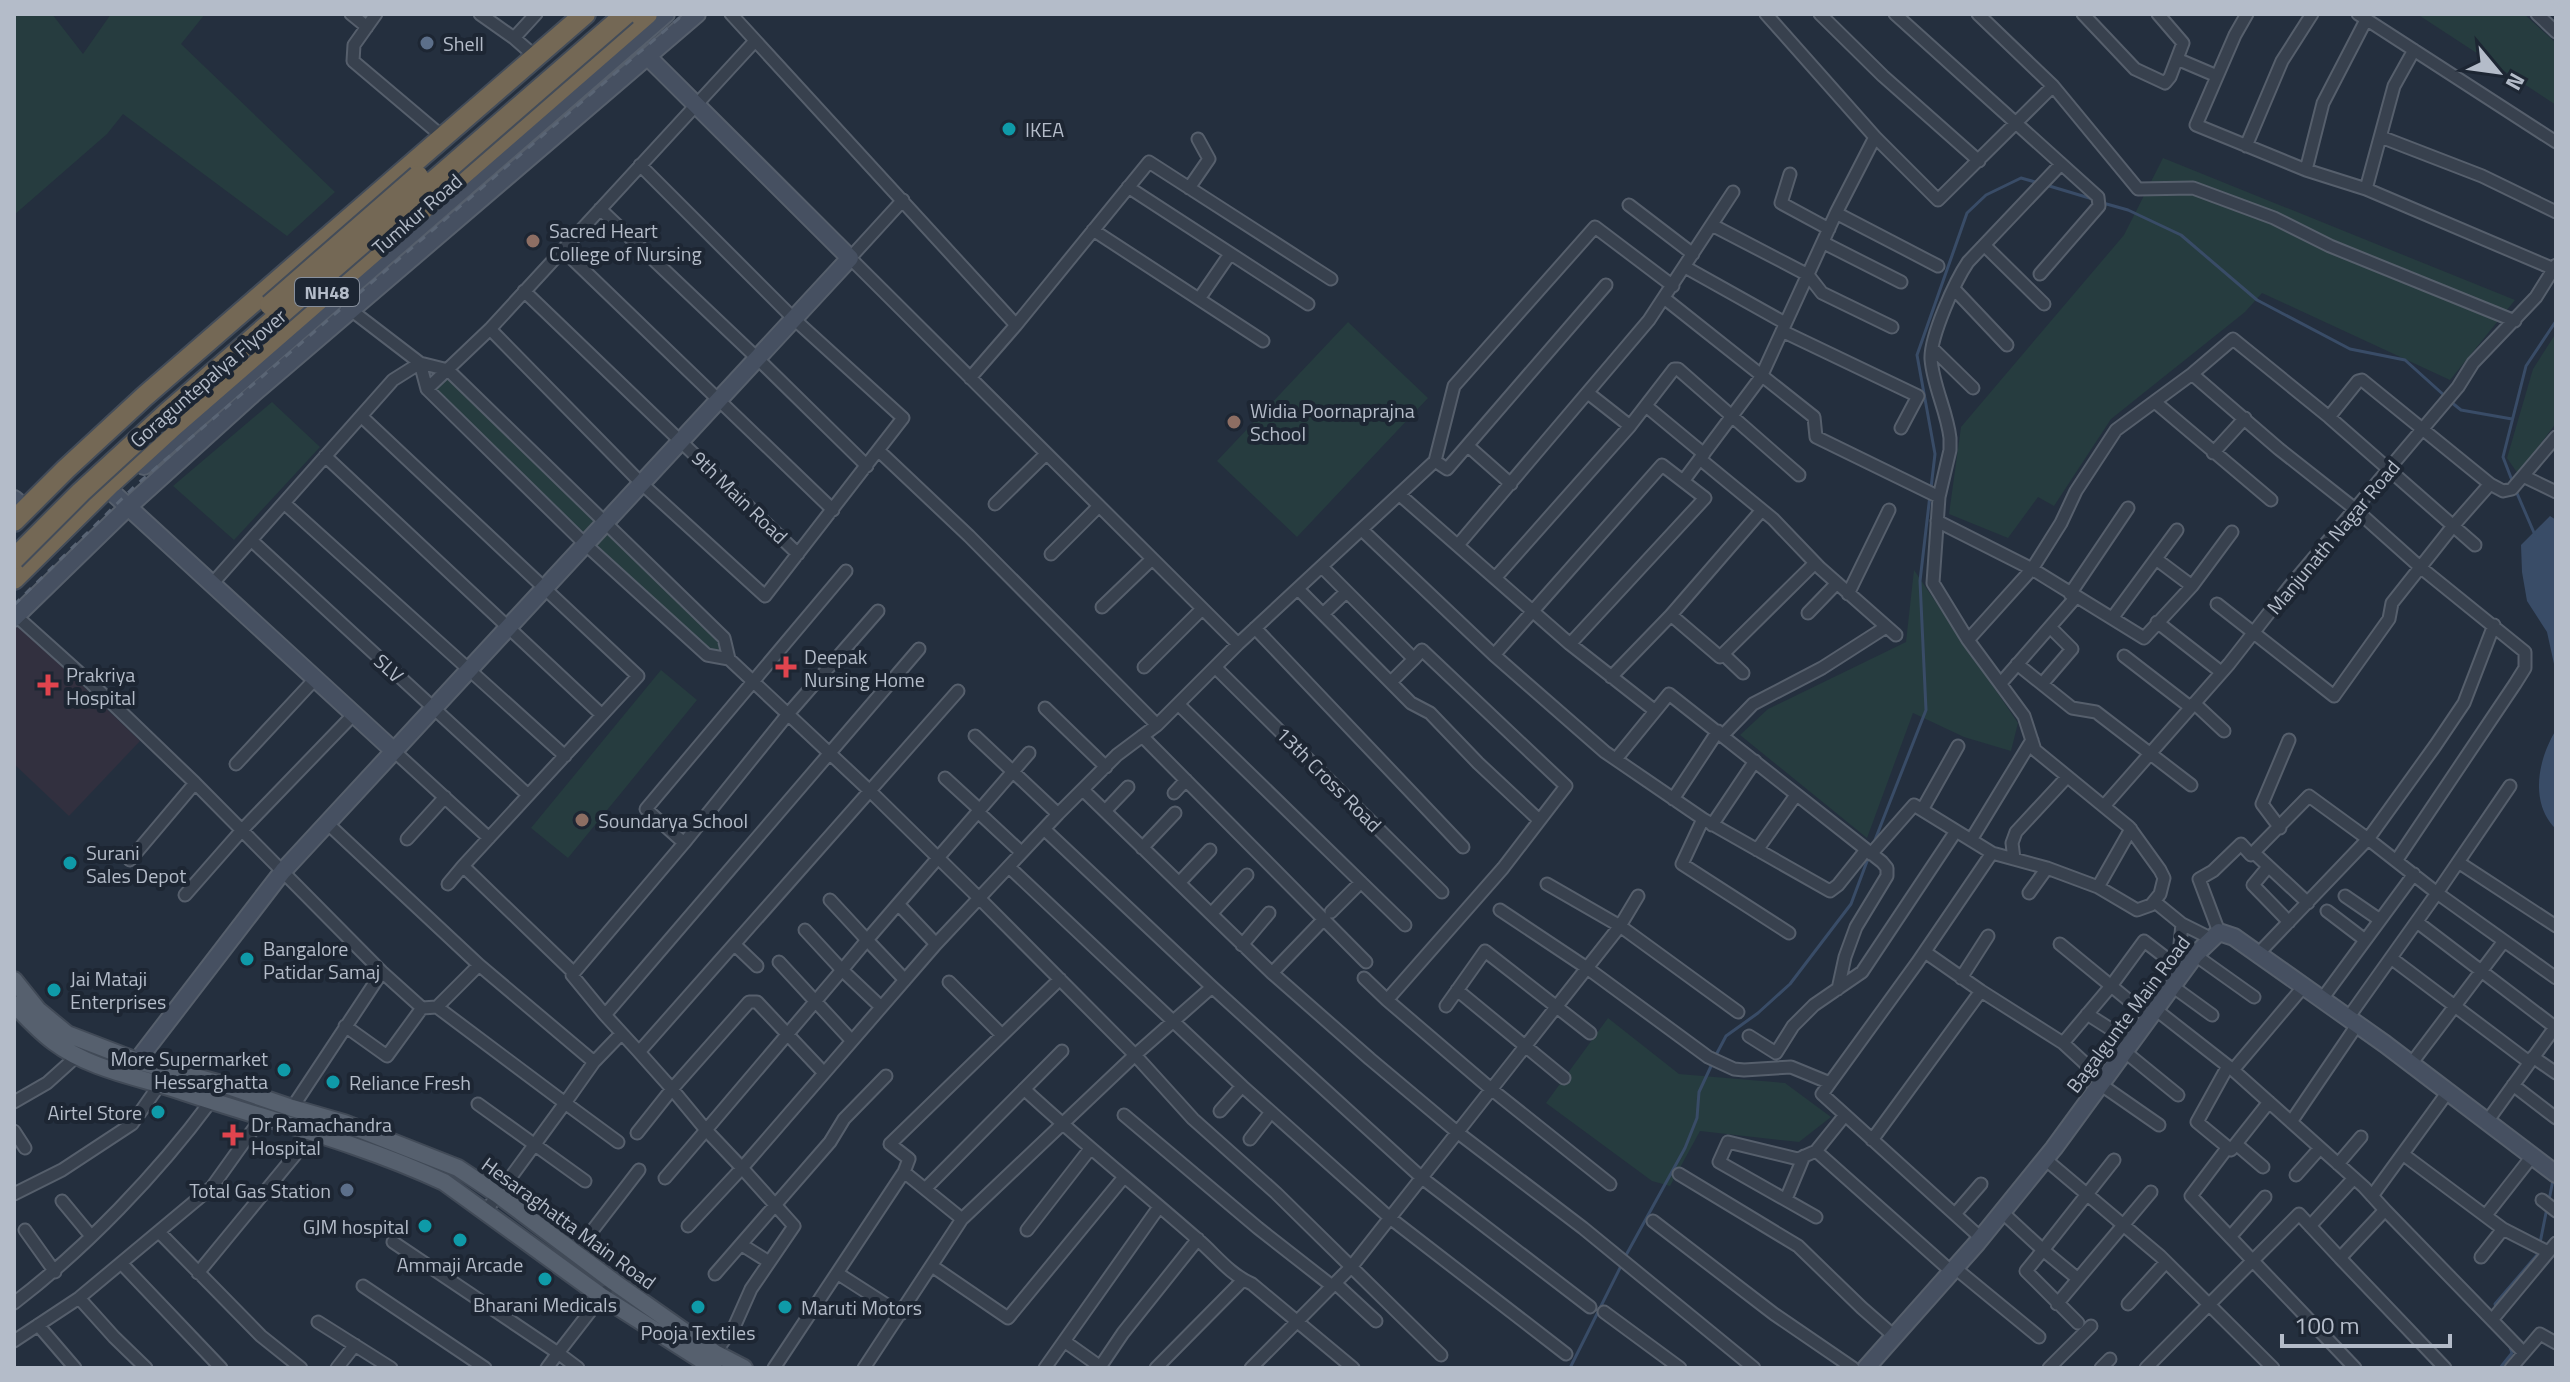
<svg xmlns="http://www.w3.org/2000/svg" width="2570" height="1382" viewBox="0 0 2570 1382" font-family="'Titillium Web',sans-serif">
<rect width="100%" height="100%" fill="#242f3e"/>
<path fill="#32303f" d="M18,624L140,741L69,816L14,764V628Z"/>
<path fill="#263c3f" d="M14,14H52L83,54L111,14H205L181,44L335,192L287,236L123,114L107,134L14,215Z
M2417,14H2524L2556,43V105Z
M2163,158L2515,300L2450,380L2262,293L2245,312L2111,419L2054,506L2038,497L2008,538L1949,514L1961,427L2124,235Z
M1348,322L1428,398L1297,537L1217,461Z
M2556,333V423L2518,474L2507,458L2533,369Z
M449,373L597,518L580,535L432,390Z
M272,402L320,447L234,540L173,486Z
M607,529L717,638L721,653L705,650L592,546Z
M1914,570L2018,723L2011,751L1964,737L1913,713L1867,838L1740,735L1768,709L1906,642Z
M661,670L697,700L568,858L531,828Z
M1608,1018L1679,1074L1785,1083L1831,1117L1799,1142L1700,1131L1670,1186L1652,1181L1546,1103Z"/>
<path fill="#394c67" d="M2550,516L2556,520V673L2547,632L2527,601L2522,572L2521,545Z
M2556,730V829C2529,803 2538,759 2556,730Z"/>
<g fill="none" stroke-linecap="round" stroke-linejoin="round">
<path stroke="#394c67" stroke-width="3" d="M2046,185L2096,200
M2103,203L2128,210L2181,235L2257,300L2350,349L2405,360L2446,397
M2451,402L2461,410L2512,419
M2513,483L2503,457L2526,366L2556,321
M1931,488L1935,454L1917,355L1967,213L1986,195L2021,178L2039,183
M2516,491L2535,535
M1873,845L1926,710L1920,581L1930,495
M1716,1055L1726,1036L1758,1013L1790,984L1851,904L1869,856
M2549,1200L2553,1180
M2540,1243L2547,1208
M1625,1257L1685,1148L1697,1118L1699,1092L1713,1062
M2497,1311L2495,1304L2537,1255L2538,1251
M1570,1368L1622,1264
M2500,1368L2512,1353L2509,1344"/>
<g stroke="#565f6c" stroke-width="15">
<path id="street" d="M351,14L367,27
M376,14L354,45L353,61L437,132
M480,14L514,38L530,52
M731,14L1016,325L970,378
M1766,14L1875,137L1938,200L2053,86
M1820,14L1883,76L1979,161
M1895,14L2098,197L2099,206L2040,274
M1978,14L2053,86L2138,189L2193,188L2274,218L2330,246L2515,321
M2083,14L2135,69L2165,83L2170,77L2183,43L2158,14
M2247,14L2235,35L2196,125L2306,170L2366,189L2554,269
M2358,14L2556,142
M2537,14L2556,32
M514,38L536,14
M2177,59L2217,76
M2381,137L2482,176L2556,212
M2246,146L2282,61L2312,14
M2306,170L2323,103L2366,20
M1790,174L1781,203L1829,229
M1128,187L1308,304
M1189,188L1209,159L1198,139
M2366,189L2394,86L2414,50
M903,200L850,258L1238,644
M1629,205L1693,254
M600,209L757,358L867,466
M1836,213L1938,266
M1712,225L1808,275L1822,293L1892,327
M1093,230L1263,341
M1824,243L1901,282
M1984,245L2044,304
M563,250L833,510
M1685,267L1785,323
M1954,289L2007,345
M524,291L798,554
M1664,298L1814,417L1816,437L1939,497
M1199,299L1230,254
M347,307L420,363L448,370L724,638L729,659
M1016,325L1149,162L1331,279
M490,329L641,483L765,596L903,418L794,319L640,165
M1782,331L1918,396L1901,428
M1932,348L1973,388
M420,363L427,389L585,544L707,655L729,659L871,792L979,898L1135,1055L1193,1119L1276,1193L1441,1355
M2192,374L2279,449L2355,509L2420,567L2525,652V668L2515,684L2396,861
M427,389L490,329L755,41
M1588,393L1630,426
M2155,402L2271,500
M1646,406L1704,454
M361,416L638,676L463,866L574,973
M2329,417L2358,381L2362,380L2490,484L2503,491L2512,489L2556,437
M1468,446L1511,484
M879,451L969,536L1157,725
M2213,453L2245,418
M325,456L602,715
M1700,459L1773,519L1820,568L1896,635
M1435,461L1454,386L1595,227L1673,286
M2523,476L2556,492
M1684,480L1761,377L1836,213L1875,137
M1400,495L1570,644L1654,710
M284,503L565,756
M995,504L1046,454
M1937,521L2032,569L2144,638L2192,586L2232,532
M1362,530L1494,655L1605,752L1703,819L1830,891L1838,885L1866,850
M251,540L528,795
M1458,545L1649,320L1733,192
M1051,554L1099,506
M2156,559L2192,586
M1322,567L1414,659L1422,650L1566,786L1503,868L1387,1000L1491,1089L1610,1184
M1496,577L1630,426L1674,369H1678L1799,475
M212,584L393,380L420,363
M1298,589L1411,703L1430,713L1478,763L1539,820
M1848,594L1889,510
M2070,594L2128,508
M2217,604L2334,696L2389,619L2392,603L2453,526L2490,484
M1102,607L1152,559
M1808,613L1837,583
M14,614L92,684L195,783
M1323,614L1346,592
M1671,615L1720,657L1815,563
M2113,617L2177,530
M2157,622L2221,672
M1255,628L1463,847
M1968,640L2032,569L2061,523L2076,491L2116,430L2192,374L2233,339L2329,417L2475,545
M1723,654L1743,673
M1494,655L1662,465L1705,498L1570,644
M2124,656L2190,707
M2017,664L2072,708L2096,712L2191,785
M1144,667L1202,609
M1215,667L1442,892
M1611,677L1671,615L1762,510
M1391,682L1414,659
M2001,683L2076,597
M2042,684L2072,649L2050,627
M2194,703L2224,731
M1178,704L1405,925
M1045,708L1106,767
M1723,735L1753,704L1822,668L1886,627
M975,736L1058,814
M1142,736L1366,962
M394,751L489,838
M1616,759L1669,694L1882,862L1887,868V876L1856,927L1845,957L1838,989
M236,764L315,679
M945,778L980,810
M1083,790L1272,973L1370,1059L1457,1132L1583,1228L1754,1368
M1174,793L1186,780
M1673,799L1718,731
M2104,806L2229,664L2289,587L2458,387L2473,363L2536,297L2556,265
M1922,810L1958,746
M1105,811L1128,787
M978,812L1021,852
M1703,819L1682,864L1789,933
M327,823L479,965L594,1062
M1712,825L1755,761
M2280,828L2262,804L2289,740
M1044,829L1212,987L1422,1178L1590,1307
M407,839L445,797
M1971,840L2032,740
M684,843L646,809L846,571
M1142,848L1175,813
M1757,850L1796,795
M2253,852L2308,903
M1992,853L2047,868L2098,887L2137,910L2151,905L2160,894L2164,878L2160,870L2129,827L2035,750L2024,716L1968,640L1933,583L1939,497L1950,450V438C1947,411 1933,386 1931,359C1930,337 1955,281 1968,262L2061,164
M1871,854L1914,805L1992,853L1917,963L1822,1094L1981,1238
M2014,859L2012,843L2016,832L2067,777
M130,860L195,783L382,972L422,1008L437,1007L479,965
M2458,862L2556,926
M1009,867L1242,1086L1390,1218L1566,1354
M2268,867L2253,885L2289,922
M1179,883L1210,850
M448,884L463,866
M1547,884L1620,926L1738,1012
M2098,887L2131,829
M2029,893L2047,868
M185,895L243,829L354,714
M2345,896L2380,920
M830,900L867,940L842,970L881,1007
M2155,902L2182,924L2210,938
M898,904L867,940L905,980
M1500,910L1587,968L1708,1057L1734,1069L1744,1070L1791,1067L1830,1083
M2327,911L2365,940
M1331,912L1361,882
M1211,914L1247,875
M2417,922L2556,1028
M2182,924L2180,944L2188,965
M2219,932L2199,879L2213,871L2241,844L2251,855L2309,796L2368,839L2437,893L2556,978
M936,944L898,904L1029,753
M2060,944L2149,1017
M735,945L757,966
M1242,945L1269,913
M1925,952L1981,991L2063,1043L2103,1080
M2258,954L2368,839L2435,746L2464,703L2494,625
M2195,955L2254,997
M2391,958L2529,1062
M779,962L852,1041
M1272,973L1324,919
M1364,978L1387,1000
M1961,978L1988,936
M949,982L1002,1035
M2172,986L2212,1015
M1457,990L1564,1078
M2322,999L2414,874
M1446,1006L1485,951L1590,1033
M437,1007L565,1103L486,1211
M2155,1009L2233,1070L2364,1187L2385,1210
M2087,1014L2131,1042
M605,1015L572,975L684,843L788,714L878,611
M2348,1018L2437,893L2510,786
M345,1026L387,1056L422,1008
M1749,1036L1776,1053L1793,1026L1814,1005L1862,972L1956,831
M2063,1043L2111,986L2144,941L2183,971
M2124,1051L2178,1095
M639,1052L605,1015L919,649
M2533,1057L2556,1073
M2411,1064L2504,941
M2228,1066L2197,1122L2231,1150L2269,1102
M2233,1070L2304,986
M2100,1084L2159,1125
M2513,1085L2556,1118
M1024,1089C1080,1141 1139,1188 1196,1238C1215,1254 1229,1274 1252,1284L1353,1368
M14,1102L47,1083L77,1056
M478,1104L585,1181
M292,1108L382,972
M1220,1111L1242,1086
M1124,1115L1258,1228L1332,1286
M1845,1115L1816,1151L1952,1272
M2291,1122L2357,1025
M2486,1123L2556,1026
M14,1131L25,1148
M637,1133L672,1089L639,1052L958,691
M1250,1139L1271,1112
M1872,1140L1981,991
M618,1142L565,1103L594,1062L621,1034
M2236,1144L2263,1167
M2228,1147L2191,1196L2355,1368
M2404,1155L2503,1229L2548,1252
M2045,1159L2160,1256L2273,1368
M2338,1164L2361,1137
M904,1172L909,1159L890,1144L1060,979
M1679,1174L1798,1246L1862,1308L1894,1336
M2296,1175L2320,1148
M665,1178L706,1130L672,1089L749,1002H757L824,1073
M925,1189L1062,1051
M14,1194L62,1170L132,1124L160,1084
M2372,1196L2447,1093
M1786,1199L1804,1156
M2542,1200L2556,1211
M62,1201L91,1236
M2002,1212L2043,1250L2026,1271L2078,1323
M1955,1214L1981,1184
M2486,1215L2533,1155
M1816,1217L1719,1162L1728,1142L1798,1159L1816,1151
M1653,1221L1774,1314L1853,1368
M688,1226L742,1168L706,1130L842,970L805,930
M2310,1226L2354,1178
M25,1230L55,1272
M1027,1230L1090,1149
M159,1232L261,1336L301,1368
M2230,1237L2265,1197
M393,1242L558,1353L547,1368
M742,1245L769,1262
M575,1253L639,1170
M2481,1257L2503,1229
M121,1263L221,1368
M932,1266L1008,1318L1124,1177
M1955,1268L2039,1337
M198,1273L314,1132
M837,1273L901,1314
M715,1274L830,1142L844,1119L886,1076
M2078,1279L2043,1250L2114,1160
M1335,1283L1376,1321
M363,1286L485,1368
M79,1298L114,1337L146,1368
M14,1303C85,1249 158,1173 211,1101
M2057,1304L2151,1192
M2128,1304L2166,1262
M1604,1312L1680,1368
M2492,1320L2556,1243
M318,1322L391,1368
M38,1325L75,1368
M14,1341L79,1298L212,1187L262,1117
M1064,1341L1102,1368
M715,1353L735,1325L751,1289L794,1226L742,1168L936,944L1058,814L1117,755L1157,725L1238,644L1435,461L1447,469L1606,285
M1100,1367L1123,1333L1198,1239
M337,1368L355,1345
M578,1368L558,1353L606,1291
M774,1368L904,1172L962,1219
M864,1368L962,1219L1135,1055L1212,987
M1045,1368L1159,1207
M1156,1368L1243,1280
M1251,1368L1352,1266L1620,926L1638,896
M2049,1368L2091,1326
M2101,1368L2110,1359
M2146,1368L2299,1214L2340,1258
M2445,1368L2340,1258L2385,1210L2523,1352
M2511,1368L2540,1334L2556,1343"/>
</g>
<g stroke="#565f6c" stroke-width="20">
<path id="secondary" d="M144,466L666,14
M113,493L394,751
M14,499L20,504
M14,618L128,507L253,394L697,14
M137,1061L283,871L850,258L648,57
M1866,1368L1977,1243L2054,1148L2195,955L2219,932L2234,937L2385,1044L2556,1174"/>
</g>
<g stroke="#414a57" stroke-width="20">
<path id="primary" d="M14,980L38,1010L67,1034L137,1061L225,1085L292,1108L344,1123L458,1168L497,1194L614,1282L715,1353L744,1368
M14,1004C26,1017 39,1031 54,1042C91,1070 141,1077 184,1092C271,1121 361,1143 444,1182L601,1296L714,1368"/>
</g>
<g stroke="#434c59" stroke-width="24">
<path id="highway" d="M14,521L66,469L145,396L585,14
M14,579L111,483L170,429L647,14"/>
</g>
<use href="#street" stroke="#38414e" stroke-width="11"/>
<use href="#secondary" stroke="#465061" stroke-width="16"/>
<use href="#primary" stroke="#56606e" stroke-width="16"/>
<use href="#highway" stroke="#746855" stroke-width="20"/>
<path stroke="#5a6575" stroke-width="3" stroke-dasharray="8 8" stroke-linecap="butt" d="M14,605L136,485L684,14"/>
<g stroke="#434c59" stroke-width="24" stroke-linecap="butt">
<path id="highway-bridge" d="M270,305L418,176
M14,559L81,492L167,413L626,14"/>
</g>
<use href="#highway-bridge" stroke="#746855" stroke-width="20"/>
</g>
<g fill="#5c6f8a" stroke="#1d2633" stroke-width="3">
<circle cx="427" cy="43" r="8"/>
<circle cx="347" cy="1190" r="8"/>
</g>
<g fill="#0f9aa8" stroke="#1d2633" stroke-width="3">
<circle cx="1009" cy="129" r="8"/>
<circle cx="70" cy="863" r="8"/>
<circle cx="247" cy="959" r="8"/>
<circle cx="54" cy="990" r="8"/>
<circle cx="284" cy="1070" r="8"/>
<circle cx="333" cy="1082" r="8"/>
<circle cx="158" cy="1112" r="8"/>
<circle cx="425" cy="1226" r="8"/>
<circle cx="460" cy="1240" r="8"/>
<circle cx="545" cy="1279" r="8"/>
<circle cx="698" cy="1307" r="8"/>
<circle cx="785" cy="1307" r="8"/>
</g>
<g fill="#8d6e63" stroke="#1d2633" stroke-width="3">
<circle cx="533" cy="241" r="8"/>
<circle cx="1234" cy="422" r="8"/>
<circle cx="582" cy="820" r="8"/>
</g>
<g fill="#e0444e" stroke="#1d2633" stroke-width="3">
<path d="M782 655h8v8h8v8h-8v8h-8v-8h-8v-8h8z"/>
<path d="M44 673h8v8h8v8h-8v8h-8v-8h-8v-8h8z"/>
<path d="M229 1123h8v8h8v8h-8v8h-8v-8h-8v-8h8z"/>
</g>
<g text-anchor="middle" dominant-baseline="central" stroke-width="8" stroke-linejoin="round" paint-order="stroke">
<rect fill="#1d2633" stroke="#878f9c" stroke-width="2" x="295" y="278" width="64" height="28" rx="6"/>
<g font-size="18" font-weight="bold" fill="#b4bcc9">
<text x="327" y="292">NH48</text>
</g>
<g font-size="20" fill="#b4bcc9" stroke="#1d2633" text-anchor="start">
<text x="443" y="43">Shell</text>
<text x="1025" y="129">IKEA</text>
<text x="549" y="230">Sacred Heart<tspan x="549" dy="23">College of Nursing</tspan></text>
<text x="1250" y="410">Widia Poornaprajna<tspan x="1250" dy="23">School</tspan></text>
<text x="804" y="656">Deepak<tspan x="804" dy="23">Nursing Home</tspan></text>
<text x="66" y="674">Prakriya<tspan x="66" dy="23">Hospital</tspan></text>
<text x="598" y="820">Soundarya School</text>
<text x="86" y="852">Surani<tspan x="86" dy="23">Sales Depot</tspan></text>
<text x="263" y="948">Bangalore<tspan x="263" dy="23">Patidar Samaj</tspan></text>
<text x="70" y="978">Jai Mataji<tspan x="70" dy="23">Enterprises</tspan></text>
<text x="268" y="1058" text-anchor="end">More Supermarket<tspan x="268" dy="23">Hessarghatta</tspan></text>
<text x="349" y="1082">Reliance Fresh</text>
<text x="142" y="1112" text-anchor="end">Airtel Store</text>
<text x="251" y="1124">Dr Ramachandra<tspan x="251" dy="23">Hospital</tspan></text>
<text x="331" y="1190" text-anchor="end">Total Gas Station</text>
<text x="409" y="1226" text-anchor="end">GJM hospital</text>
<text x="460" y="1264" text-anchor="middle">Ammaji Arcade</text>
<text x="545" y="1304" text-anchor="middle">Bharani Medicals</text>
<text x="801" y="1307">Maruti Motors</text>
<text x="698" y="1332" text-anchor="middle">Pooja Textiles</text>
</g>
<g font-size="20" fill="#b4bcc9" stroke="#1d2633">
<text transform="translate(417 214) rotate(-41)">Tumkur Road</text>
<text transform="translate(208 378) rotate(-41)">Goraguntepalya Flyover</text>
<text transform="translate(740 497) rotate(44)">9th Main Road</text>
<text transform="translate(2333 537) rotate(-50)">Manjunath Nagar Road</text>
<text transform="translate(389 668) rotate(43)">SLV</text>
<text transform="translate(1329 779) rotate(45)">13th Cross Road</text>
<text transform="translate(2128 1014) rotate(-53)">Bagalgunte Main Road</text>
<text transform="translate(569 1223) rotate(36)">Hesaraghatta Main Road</text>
</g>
</g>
<rect width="2570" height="1382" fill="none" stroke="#b4bcc9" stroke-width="32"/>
<g transform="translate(2498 72) rotate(119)" stroke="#1d2633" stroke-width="6" paint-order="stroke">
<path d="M0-6L14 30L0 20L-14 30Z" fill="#b4bcc9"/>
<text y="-12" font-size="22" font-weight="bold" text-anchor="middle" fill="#b4bcc9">N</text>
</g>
<path d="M2282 1334v12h168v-12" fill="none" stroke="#b4bcc9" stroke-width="4"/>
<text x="2294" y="1334" font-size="24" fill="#b4bcc9" stroke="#1d2633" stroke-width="6" paint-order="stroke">100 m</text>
</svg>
